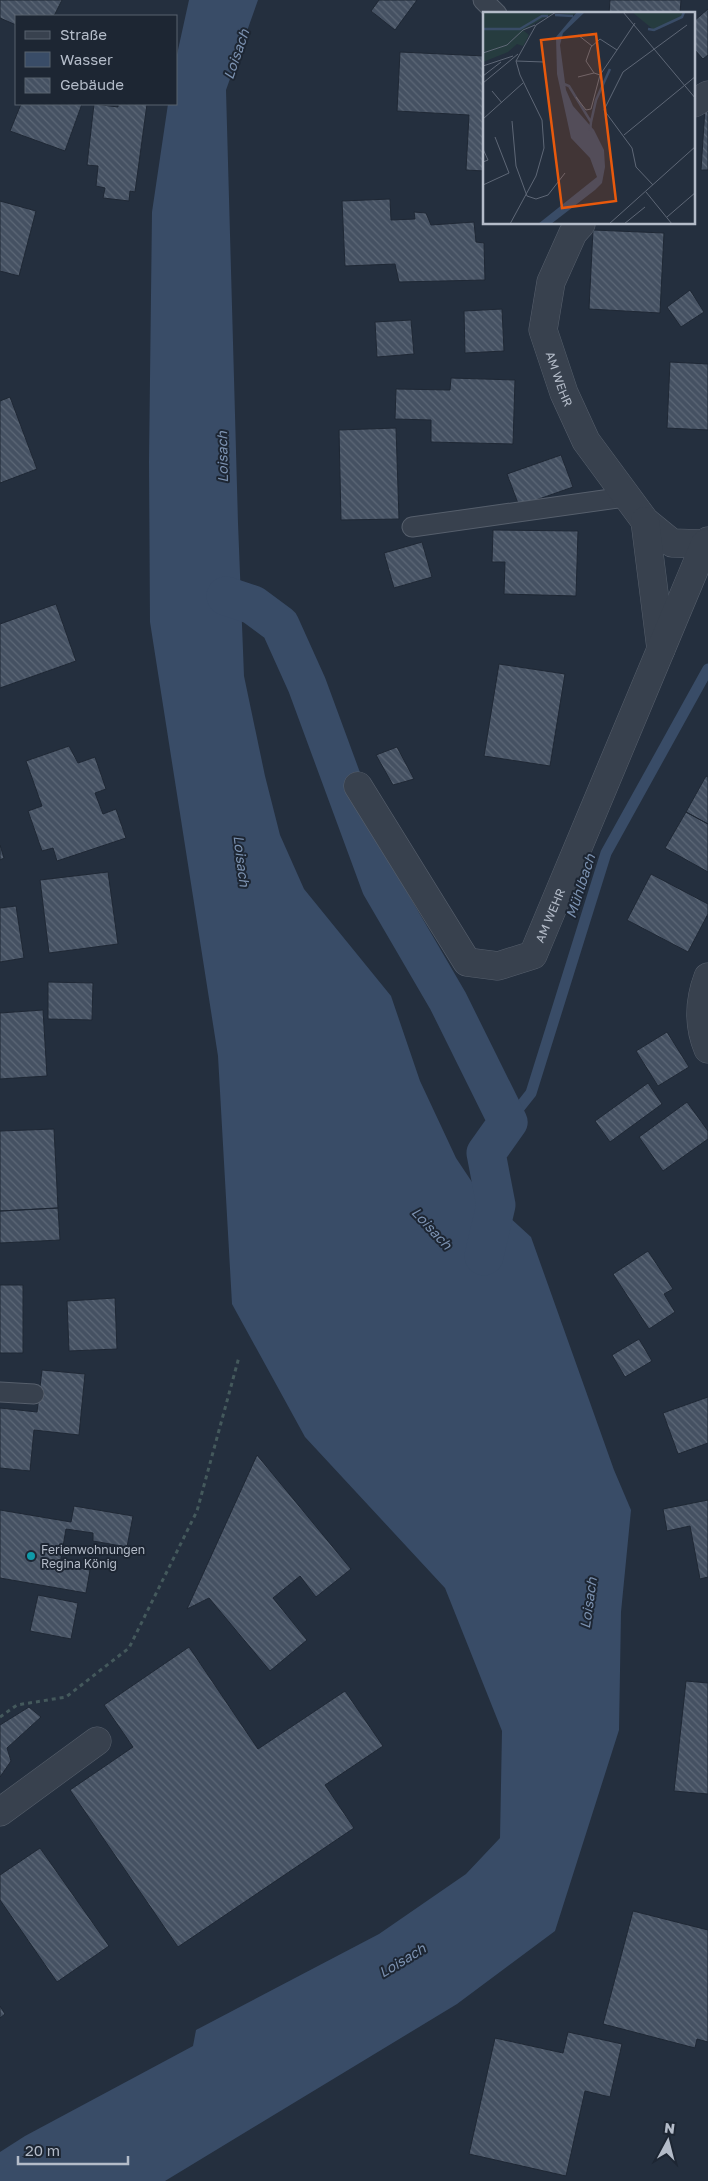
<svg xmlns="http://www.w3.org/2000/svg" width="708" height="2181" viewBox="0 0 708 2181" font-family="'Golos Text',sans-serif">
<defs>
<pattern id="building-back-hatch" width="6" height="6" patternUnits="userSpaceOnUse" patternTransform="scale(1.25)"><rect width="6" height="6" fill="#455162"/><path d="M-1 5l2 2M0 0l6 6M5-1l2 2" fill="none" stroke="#5d6877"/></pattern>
</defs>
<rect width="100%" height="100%" fill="#242f3e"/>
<path fill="#394c67" d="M189,0H258L226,90L238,523L244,676L265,776L280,835L304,889L391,996L420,1081L456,1158L474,1185L531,1237L614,1470L631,1510L621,1612L619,1730L555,1931L457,2004L165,2181H0V2152L25,2136L193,2046L196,2030L379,1934L466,1874L500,1838L502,1731L445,1588L305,1437L232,1304L218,1056L150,622L149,462L152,212L168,104H176V59Z"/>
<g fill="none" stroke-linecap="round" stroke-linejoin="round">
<path stroke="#394c67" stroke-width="11" d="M508,1122L531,1093L606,853L708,669"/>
<path stroke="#394c67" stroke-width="39" d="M226,596L253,605L280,625L307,685L381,886L448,1001L508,1122L486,1153L496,1205L484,1256"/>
</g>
<path fill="url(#building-back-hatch)" stroke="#1f2835" d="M0,0H62L54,16H16V25L0,18Z
M379,0H417L395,30L371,11Z
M610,0H681L680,14H609Z
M708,9V55L703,59L694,49V21Z
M400,52L484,56V171L466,170L469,115L397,111Z
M21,104H82L65,151L10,131Z
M94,104L118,107V104H147L135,192L130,191L129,201L103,198L105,188L96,186L98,166L87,165Z
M705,108L708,109V170H701Z
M390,199L391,220L415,219L414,212L426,213L431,225L474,222L476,242L484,243L485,280L399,282L395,264L345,266L342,201Z
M0,201L36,211L19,276L0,271Z
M593,230L664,233L660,313L589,309Z
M690,290L704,312L681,327L667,307Z
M502,309L504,351L465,353L464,311Z
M411,320L414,354L377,357L375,322Z
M670,362L708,364V430L667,428Z
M451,378L515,380L513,444L431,442V420L395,419L396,389L450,390Z
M10,397L37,469L0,483V401Z
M396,428L399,519L341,520L339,430Z
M561,455L573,487L519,506L507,474Z
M493,530L578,531L576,596L504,594L505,562H492Z
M422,542L432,577L394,588L384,553Z
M56,604L76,661L0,688V624Z
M499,664L565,674L550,766L484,756Z
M69,746L78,763L95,757L106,789L95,793L103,814L116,809L126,838L57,861L53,848L42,851L28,811L42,806L26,761Z
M397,747L414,779L393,785L376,755Z
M706,776L708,777V824L686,812Z
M686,812L708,824V872L665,848Z
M0,845L4,858L0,860Z
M108,872L118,944L49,953L40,880Z
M651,874L708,904V914L688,952L627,920Z
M16,906L24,958L0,962V908Z
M48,982L93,983L92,1020L48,1019Z
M43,1010L47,1076L0,1079V1013Z
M667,1032L689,1067L658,1086L636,1051Z
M648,1083L662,1104L610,1142L595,1121Z
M687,1102L708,1131V1139L663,1171L639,1137Z
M54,1129L58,1208L0,1211V1131Z
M58,1208L60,1240L0,1243V1211Z
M648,1251L673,1289L664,1294L675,1312L649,1329L613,1274Z
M0,1285H23V1353H0Z
M115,1298L117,1349L69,1351L67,1301Z
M639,1339L652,1361L625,1377L612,1355Z
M42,1370L85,1374L79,1435L34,1430L30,1471L0,1468V1408L37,1412Z
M708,1397V1443L678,1454L663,1413Z
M257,1455L351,1569L316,1597L300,1576L273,1598L307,1640L270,1671L209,1598L187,1609Z
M708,1500V1577L700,1579L690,1526L667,1531L663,1509Z
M74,1506L133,1516L127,1547L93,1541V1533L66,1529L60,1564L90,1570L86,1593L0,1578V1510L71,1522Z
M38,1595L78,1603L71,1639L30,1631Z
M189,1647L258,1749L345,1691L383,1746L325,1785L354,1828L178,1947L70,1790L133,1747L104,1705Z
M686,1681L708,1683V1794L674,1791Z
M29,1707L41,1717L7,1748L11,1761L0,1777V1725Z
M40,1848L109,1946L57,1982L0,1900V1875Z
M633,1911L708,1930V2042L697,2039L695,2048L603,2024Z
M0,2006L5,2014L0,2018Z
M568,2032L622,2044L610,2097L585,2091L566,2176L469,2154L495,2038L563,2053Z"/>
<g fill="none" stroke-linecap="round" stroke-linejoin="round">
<g stroke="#565f6c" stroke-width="21">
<path id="service" d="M483,0L497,14
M412,527L625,497
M0,1392L34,1394"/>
</g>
<g stroke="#565f6c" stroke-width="29">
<g id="minor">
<path d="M694,103L708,95"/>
<path id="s1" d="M581,224L573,233L551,282L543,330L564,393L586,441L645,521L672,543L705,544L708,541"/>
<path d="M645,521L661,649"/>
<path id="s2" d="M358,786L467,962L498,966L533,955L705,544"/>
<path d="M708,977C699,1001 698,1025 708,1049"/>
<path d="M0,1812L97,1741"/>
</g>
</g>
<path stroke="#44595c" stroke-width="3" stroke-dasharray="4 4" stroke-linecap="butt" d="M0,1717L17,1705L66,1697L129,1648L197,1511L239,1357"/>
<use href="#service" stroke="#38414e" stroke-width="19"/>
<use href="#minor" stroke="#38414e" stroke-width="28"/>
</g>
<circle fill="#0f9aa8" stroke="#1d2633" stroke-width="2" cx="31" cy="1556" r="5"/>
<g text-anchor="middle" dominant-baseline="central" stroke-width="4" stroke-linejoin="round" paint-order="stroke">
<g font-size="12" fill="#b4bcc9" stroke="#1d2633">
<text stroke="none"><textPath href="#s1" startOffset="166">AM WEHR</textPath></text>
<text stroke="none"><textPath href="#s2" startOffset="318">AM WEHR</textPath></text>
</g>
<g font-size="12" fill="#b4bcc9" stroke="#1d2633" text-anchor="start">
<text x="41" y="1549">Ferienwohnungen<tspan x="41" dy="14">Regina König</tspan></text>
</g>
<g font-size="14" font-style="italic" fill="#7c92b1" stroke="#1d2633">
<text transform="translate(236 54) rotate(-71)">Loisach</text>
<text transform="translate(222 457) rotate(-91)">Loisach</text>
<text transform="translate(242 861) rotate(83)">Loisach</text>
<text transform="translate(580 886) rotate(-72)">Mühlbach</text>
<text transform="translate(432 1228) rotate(47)">Loisach</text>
<text transform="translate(588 1603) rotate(-82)">Loisach</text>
<text transform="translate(402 1960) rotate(-31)">Loisach</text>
</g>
</g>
<g transform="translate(483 12)">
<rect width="212" height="212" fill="#242f3e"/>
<path d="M0,0H94L90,3L72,0L61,6L40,18L46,23L40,34L34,32L25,40L0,50Z" fill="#263c3f"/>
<path d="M149,0H201L199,5L171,18Z" fill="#263c3f"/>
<path d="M94,0H102L80,21L77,33L83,78L90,94L111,118L121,138L122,155L119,171L112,178L68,212H55L114,165L107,146L88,126L74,62L73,25Z" fill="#394c67"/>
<path fill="none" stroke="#394c67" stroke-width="2.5" d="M72,3L90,4M0,17H37L59,4H65M165,17L171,18L199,5L201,0M81,72L86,74L108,110L107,119M108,110L113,88L127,57"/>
<path fill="none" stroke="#5e6776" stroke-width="1" d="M140,0L213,87M95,23L109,34M134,38L117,63L111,61L103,49L108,35L117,27L134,38L152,11M0,41L24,33L40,18L52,13M33,49L61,50M0,54L30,44M0,64L18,50M95,65L111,61M0,71L35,42M9,79L19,91M93,85L103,98L108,97L117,63M0,107L40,71M29,109L33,154L44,184L53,187L65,183L82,161M141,123L213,64M0,137L5,148L0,150M0,173L26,161L12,125M170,173L153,155L149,136L121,98L140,60L204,13M163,180L189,212M184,205L213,180M27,212L53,164L61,136L59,108L37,63L33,49L53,13L73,0M126,212L213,134M141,212L162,195"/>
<path fill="#e8590c" fill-opacity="0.15" stroke="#e8590c" stroke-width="2.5" d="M113,22L133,189L79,196L58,28Z"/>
<rect width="212" height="212" fill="none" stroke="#b4bcc9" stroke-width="2.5"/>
</g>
<rect x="15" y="15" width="162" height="90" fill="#1d2633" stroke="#59626f"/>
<rect x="25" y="31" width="25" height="8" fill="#38414e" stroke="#59626f"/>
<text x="60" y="40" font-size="15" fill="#b4bcc9">Straße</text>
<rect x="25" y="52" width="25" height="15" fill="#394c67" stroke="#59626f"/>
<text x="60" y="65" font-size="15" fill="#b4bcc9">Wasser</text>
<rect x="25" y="78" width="25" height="15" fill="url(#building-back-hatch)" stroke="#59626f"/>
<text x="60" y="90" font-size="15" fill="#b4bcc9">Gebäude</text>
<g transform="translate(668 2141) rotate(7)" stroke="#1d2633" stroke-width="4" paint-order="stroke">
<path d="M0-4L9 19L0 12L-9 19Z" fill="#b4bcc9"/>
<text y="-8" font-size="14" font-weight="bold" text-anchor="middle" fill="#b4bcc9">N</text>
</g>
<path d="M18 2156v8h110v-8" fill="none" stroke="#b4bcc9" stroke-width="2.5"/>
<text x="25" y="2156" font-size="15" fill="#b4bcc9" stroke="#1d2633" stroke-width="4" paint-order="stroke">20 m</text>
</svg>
